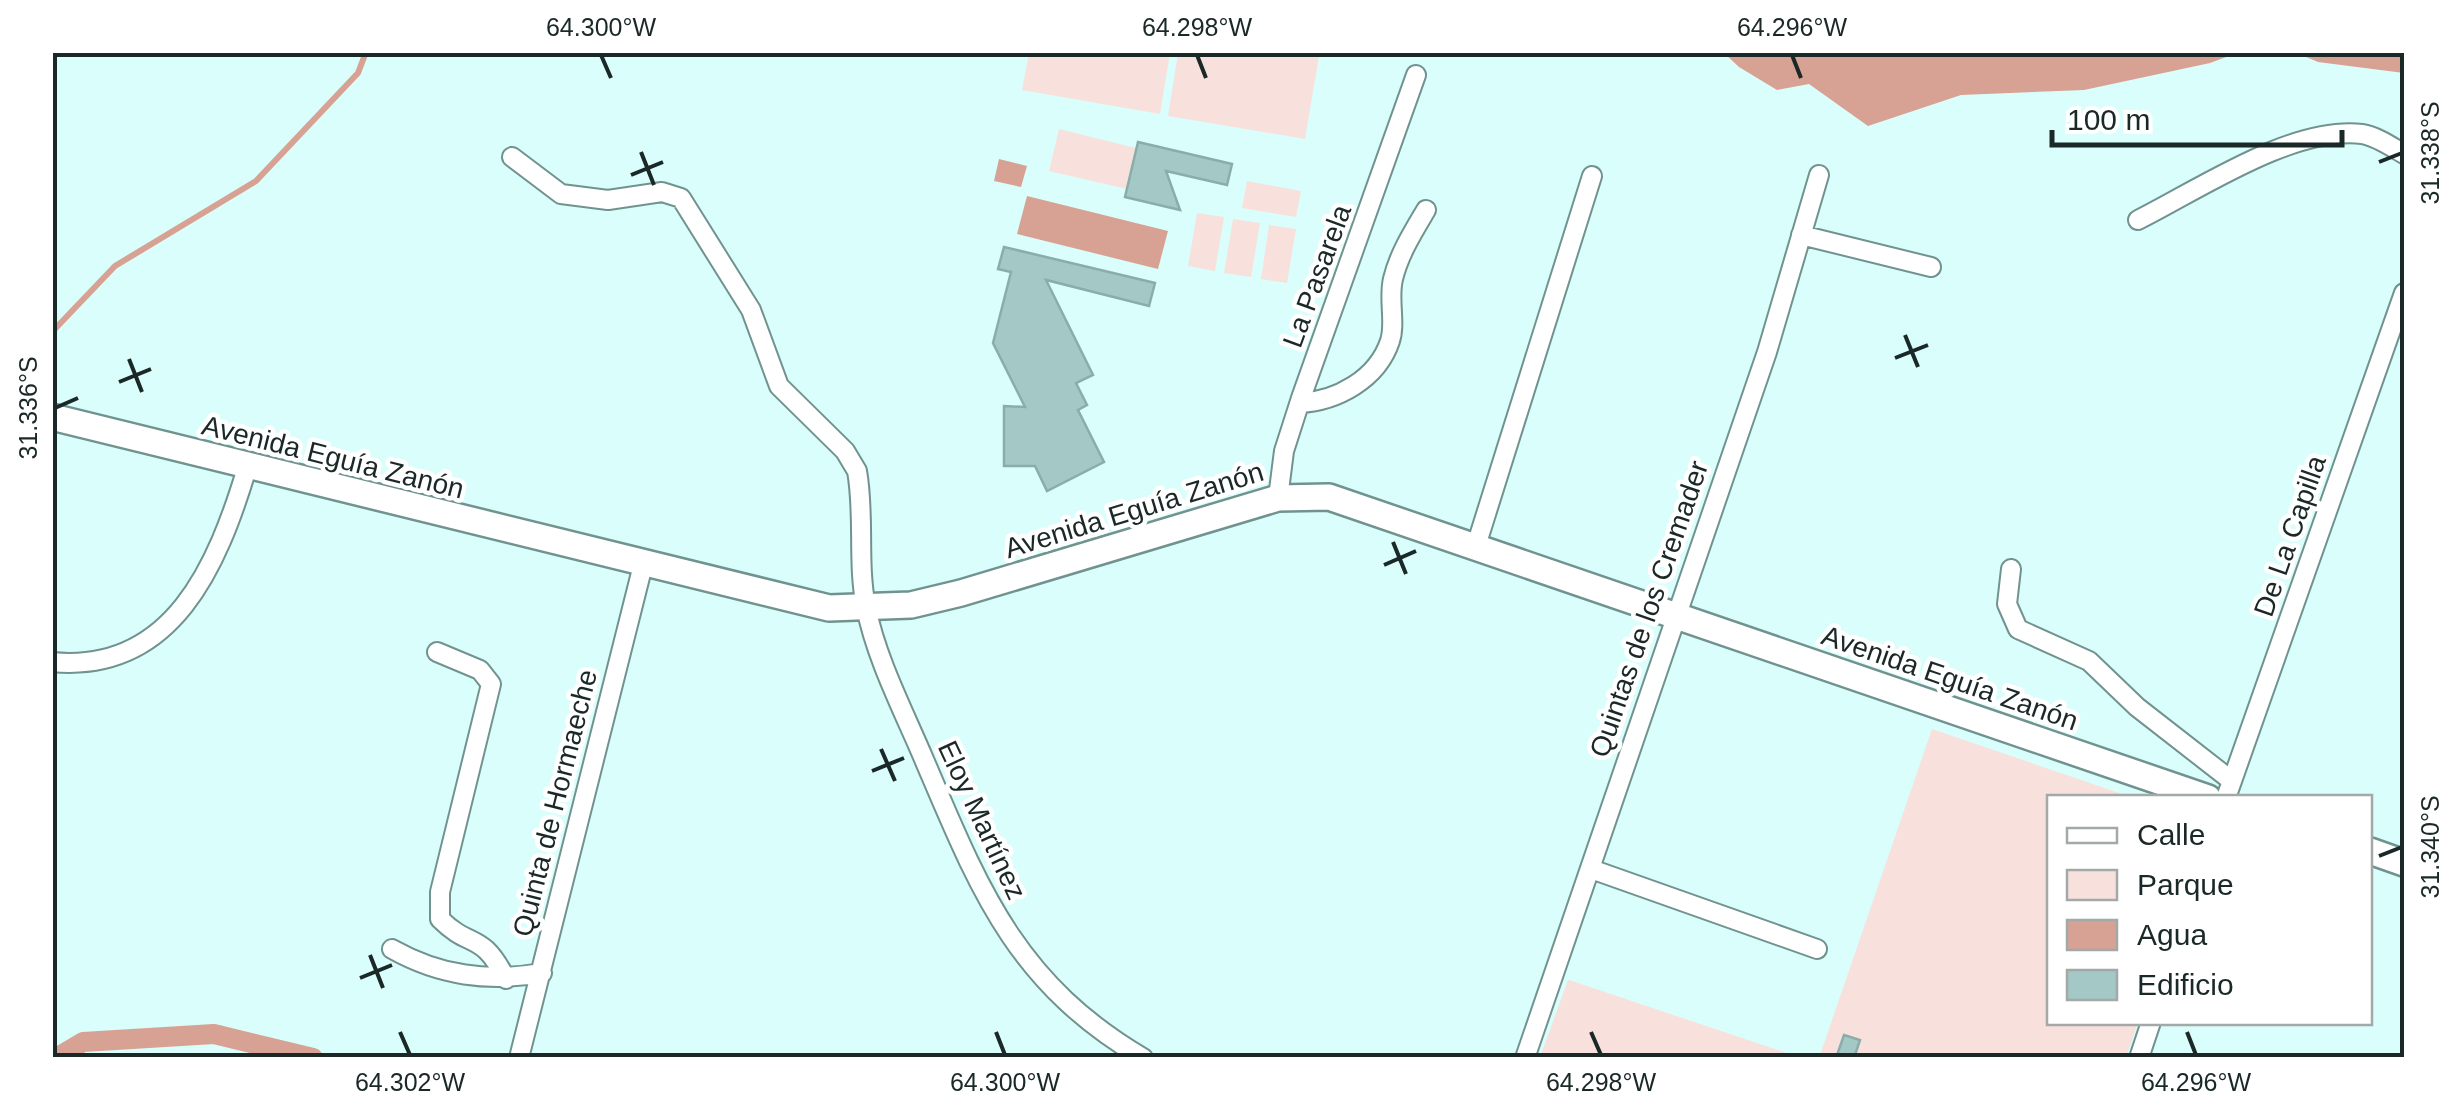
<svg xmlns="http://www.w3.org/2000/svg" width="2457" height="1110" viewBox="0 0 2457 1110" font-family="Helvetica,sans-serif">
<rect width="100%" height="100%" fill="#d9fefb"/>
<path fill="#f8e1dc" d="M1300,52L1319,56L1305,139L1168,116L1178,53Z
M1029,53H1170L1160,114L1022,90Z
M1059,129L1136,148L1127,189L1049,171Z
M1247,181L1301,191L1296,217L1242,208Z
M1197,213L1224,217L1215,271L1188,266Z
M1233,219L1260,223L1251,277L1224,273Z
M1269,225L1296,229L1287,283L1261,279Z
M1932,729L2131,797L2050,798V1022L2138,1023L2126,1057L1819,1058Z
M1568,980H1569L1799,1057H1540Z"/>
<path fill="#d7a193" d="M1724,53H2237L2210,63L2084,90L1961,95L1868,126L1809,84L1777,90L1739,67Z
M2297,53H2404V73L2318,62Z
M999,159L1027,166L1021,187L994,181Z
M1027,196L1168,231L1158,269L1017,234Z"/>
<g fill="none" stroke-linecap="round" stroke-linejoin="round">
<path stroke="#d7a193" stroke-width="6" d="M52,332L115,266L256,181L358,73L366,52"/>
<path stroke="#d7a193" stroke-width="20" d="M56,1058L83,1042L214,1034L313,1058"/>
</g>
<path fill="#a4c8c5" stroke="#8aadaa" stroke-width="2.5" d="M1138,142L1232,164L1227,185L1166,171L1180,210L1125,197Z
M1004,247L1155,283L1149,306L1046,280L1093,375L1076,383L1087,405L1078,410L1104,462L1047,491L1035,466H1004V406L1025,407L993,343L1011,272L998,269Z
M1844,1035L1860,1040L1854,1058H1836Z"/>
<g fill="none" stroke-linecap="round" stroke-linejoin="round">
<g stroke="#719390" stroke-width="22">
<path id="minor" d="M512,157L561,194L608,200L662,192L681,198L751,310L779,386L845,451L857,471C865,515 857,562 866,607C876,658 903,710 923,757C979,888 1014,982 1143,1058
M2138,220C2200,189 2292,126 2362,134C2376,136 2392,147 2404,154
M1801,235L1931,267
M1300,403C1336,401 1377,380 1390,341C1396,323 1388,299 1393,279C1399,254 1413,232 1426,210
M1278,498L1284,451L1301,398L1416,75
M1476,546L1592,176
M2011,569L2007,604L2018,629L2089,661L2137,707L2232,781
M437,652L480,670L491,684L440,892V919C471,950 481,930 506,979
M52,662C173,674 218,564 247,468
M2226,798L2404,293
M1591,869L1817,949
M392,949C440,976 488,982 542,973
M519,1058L644,561
M1525,1058L1767,352L1819,175
M2139,1058L2151,1022"/>
</g>
<g stroke="#719390" stroke-width="30">
<path id="secondary" d="M52,417L829,608L911,605L961,593L1278,498L1329,497L2208,798
M2370,851L2404,863"/>
</g>
<use href="#minor" stroke="#fff" stroke-width="18"/>
<use href="#secondary" stroke="#fff" stroke-width="25"/>
</g>
<path fill="none" stroke="#1a2927" stroke-width="4" d="M601,55L611,78M1197,55L1206,78M1792,55L1801,78M641,152L654,185M2379,162L2402,153M631,175L663,162M1905,335L1918,367M1895,358L1928,345M129,359L142,392M119,382L151,369M55,408L78,398M1393,542L1406,574M1384,565L1416,551M881,749L895,781M872,771L904,758M2379,856L2402,847M370,955L383,988M360,978L392,965M400,1032L410,1055M996,1032L1005,1055M1591,1032L1601,1055M2187,1032L2196,1055"/>
<g text-anchor="middle" dominant-baseline="central" stroke-width="9" stroke-linejoin="round" paint-order="stroke">
<g font-size="28" fill="#1a2927" stroke="#fff">
<text transform="translate(1317 276) rotate(-70)">La Pasarela</text>
<text transform="translate(333 457) rotate(14)">Avenida Eguía Zanón</text>
<text transform="translate(1134 510) rotate(-17)">Avenida Eguía Zanón</text>
<text transform="translate(2290 536) rotate(-71)">De La Capilla</text>
<text transform="translate(1649 609) rotate(-71)">Quintas de los Cremader</text>
<text transform="translate(1950 678) rotate(19)">Avenida Eguía Zanón</text>
<text transform="translate(555 803) rotate(-76)">Quinta de Hormaeche</text>
<text transform="translate(982 820) rotate(65)">Eloy Martínez</text>
</g>
</g>
<rect width="2457" height="1110" fill="none" stroke="#ffffff" stroke-width="110"/>
<rect x="2047" y="795" width="325" height="230" fill="#ffffff" stroke="#a3a9a9" stroke-width="2.5"/>
<rect x="2067" y="828" width="50" height="15" fill="#ffffff" stroke="#a3a9a9" stroke-width="2.5"/>
<text x="2137" y="845" font-size="30" fill="#1a2927">Calle</text>
<rect x="2067" y="870" width="50" height="30" fill="#f8e1dc" stroke="#a3a9a9" stroke-width="2.5"/>
<text x="2137" y="895" font-size="30" fill="#1a2927">Parque</text>
<rect x="2067" y="920" width="50" height="30" fill="#d7a193" stroke="#a3a9a9" stroke-width="2.5"/>
<text x="2137" y="945" font-size="30" fill="#1a2927">Agua</text>
<rect x="2067" y="970" width="50" height="30" fill="#a4c8c5" stroke="#a3a9a9" stroke-width="2.5"/>
<text x="2137" y="995" font-size="30" fill="#1a2927">Edificio</text>
<path d="M2052 130v15h290v-15" fill="none" stroke="#1a2927" stroke-width="5"/>
<text x="2067" y="130" font-size="30" fill="#1a2927" stroke="#ffffff" stroke-width="8" paint-order="stroke">100 m</text>
<rect x="55" y="55" width="2347" height="1000" fill="none" stroke="#1a2927" stroke-width="4"/>
<g font-size="25" text-anchor="middle" fill="#1a2927">
<text x="601" y="36">64.300°W</text>
<text x="1197" y="36">64.298°W</text>
<text x="1792" y="36">64.296°W</text>
<text transform="translate(2430 153) rotate(-90)" y="9">31.338°S</text>
<text transform="translate(28 408) rotate(-90)" y="9">31.336°S</text>
<text transform="translate(2430 847) rotate(-90)" y="9">31.340°S</text>
<text x="410" y="1091">64.302°W</text>
<text x="1005" y="1091">64.300°W</text>
<text x="1601" y="1091">64.298°W</text>
<text x="2196" y="1091">64.296°W</text>
</g>
</svg>
